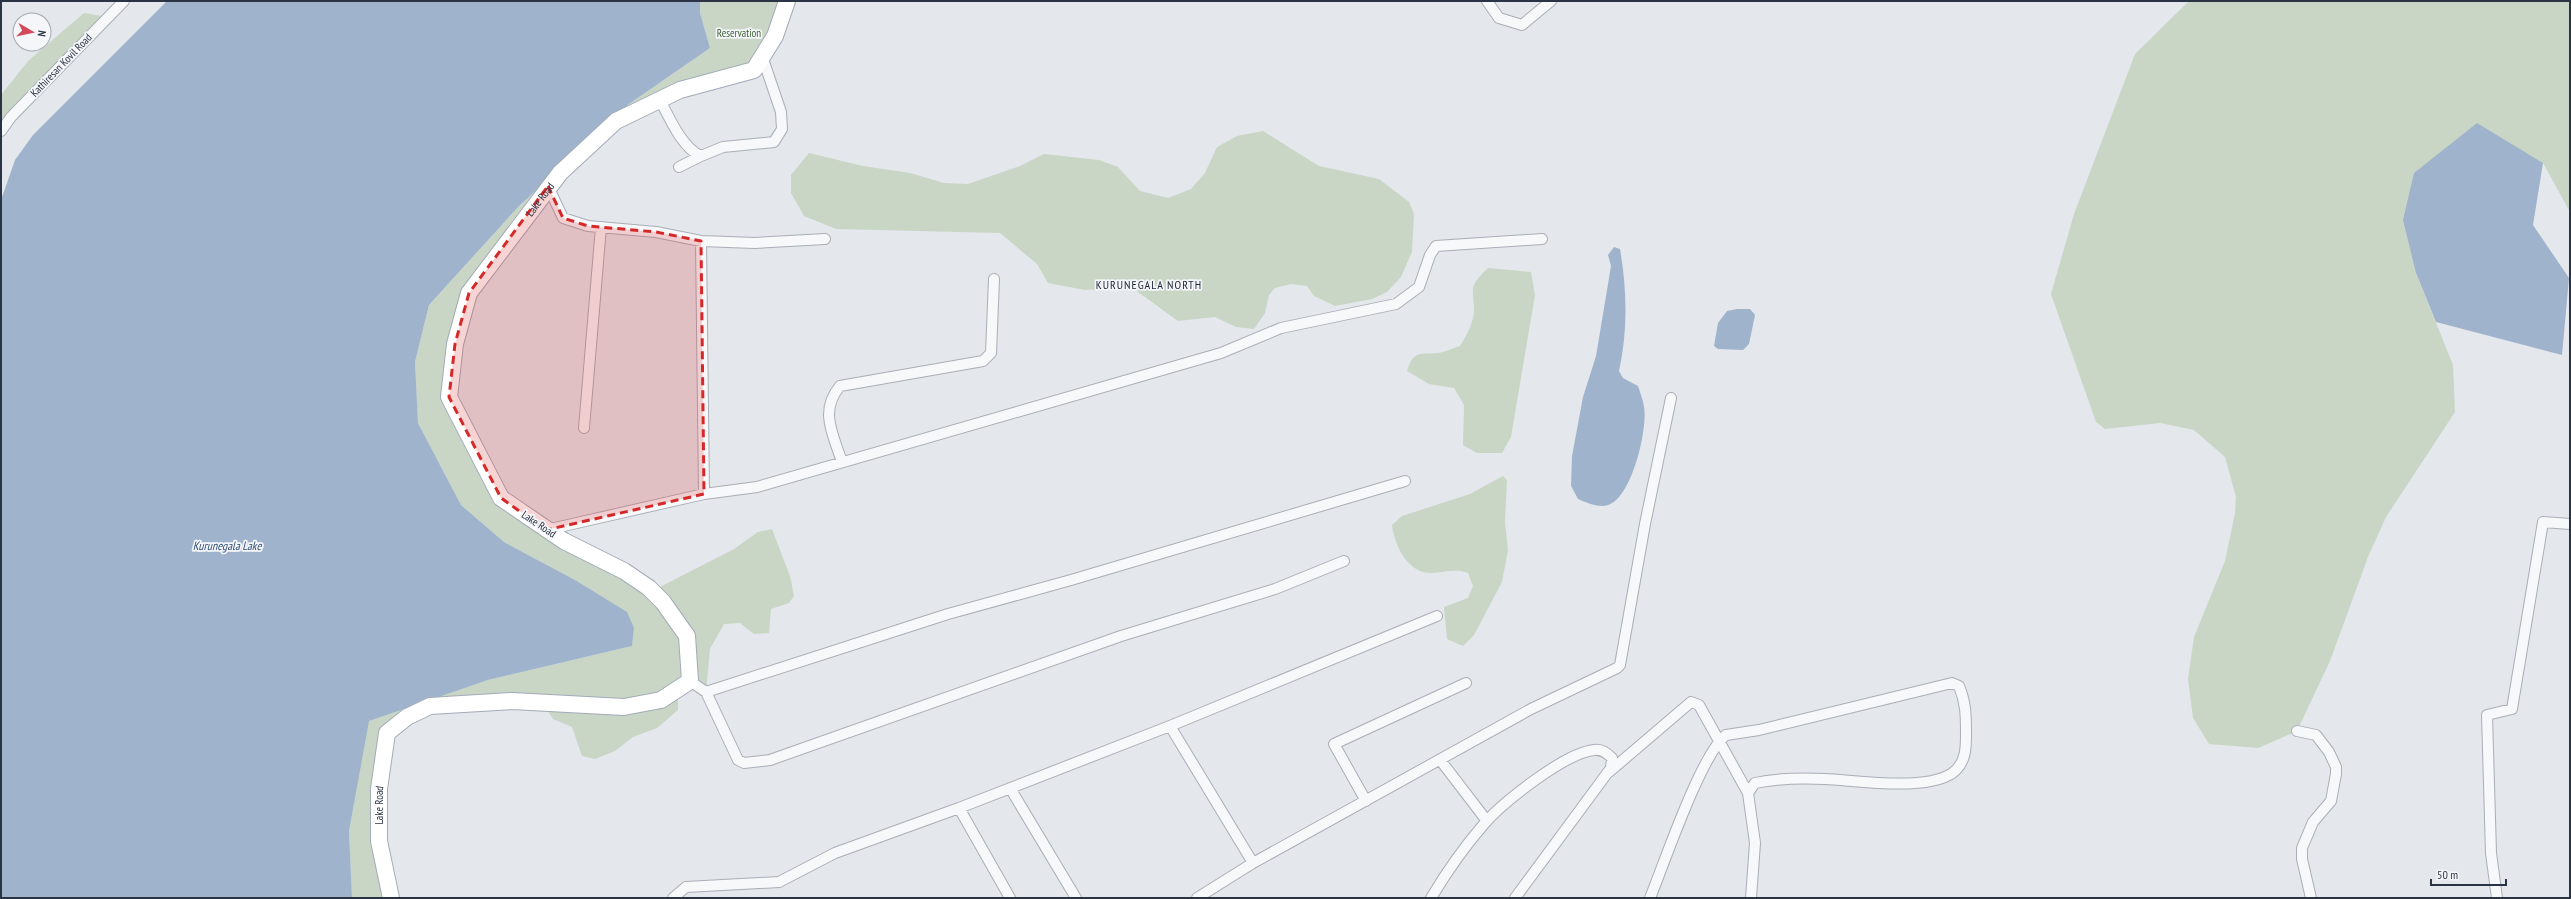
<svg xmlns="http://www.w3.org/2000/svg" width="2571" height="899" viewBox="0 0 2571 899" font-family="'PT Sans Narrow',sans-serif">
<rect width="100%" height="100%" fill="#e4e7ec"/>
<path fill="#c9d6c5" d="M700,1H787L754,70L616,121L560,173L469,293L449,397L501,498L654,590L734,549L758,532L772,529L790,576L794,596L789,603L771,609L769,633L754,634L740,623L724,624L710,649L706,692L689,681L678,691V710L657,728L633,737L615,751L595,759L582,756L572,727L553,719L542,702L430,706L387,733L379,789L391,898H352L349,831L368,721L488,680L632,646L634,628L575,580L504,542L461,505L418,423L415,362L429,305L519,206L629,104L710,48L700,13Z
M2189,1H2570V212L2543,163L2416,273L2453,365L2455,412L2386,517L2368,557L2330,661L2297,731L2258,748L2209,744L2193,718L2188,679L2194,637L2225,561L2235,513L2236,497L2225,457L2194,430L2160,423L2105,429L2096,422L2051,294L2074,214L2135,54Z
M84,13L108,17L1,131V95L28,61Z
M1263,131L1319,166L1379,179L1409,202L1414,214L1412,252L1401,277L1387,292L1372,299L1335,306L1314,296L1307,286L1291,284L1275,288L1269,295L1265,313L1254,329L1236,327L1215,317L1178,321L1131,287L1085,290L1048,283L1037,264L1000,233L836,229L804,216L791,193V175L809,153L863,166L910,173L944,183L968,184L1020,166L1044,154L1099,160L1118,167L1140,191L1168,198L1191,189L1205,173L1217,147L1237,136Z
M1488,268L1531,272L1535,295L1511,437L1502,453H1477L1463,445L1464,405L1454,388L1429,384L1407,371C1414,349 1420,355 1438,353C1446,352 1453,348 1460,346C1466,337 1474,322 1474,310C1473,287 1469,286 1488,268Z
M1503,476L1507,480L1505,522L1508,550L1502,582L1474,635L1463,646L1447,639L1444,607L1468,598L1473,586L1468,573C1453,567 1436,576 1423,572C1404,566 1394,542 1392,525L1402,516L1470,494Z"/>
<path fill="#9fb4cc" d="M167,1H700V13L710,48L629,104L519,206L429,305L415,362L418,423L461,505L504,542L575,580L627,612L634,628L632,646L488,680L369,721L349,831L352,898H1V200L15,160L33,135Z
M2477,123L2543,163L2533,225L2569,278L2562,355L2436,322L2416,273L2403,220L2414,173Z
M1614,247L1620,249C1627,290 1628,330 1619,371L1623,378L1638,386C1640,392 1643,400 1644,407C1648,428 1632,498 1608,505C1599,508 1587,503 1578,499L1571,486L1572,456L1583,397L1596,356L1611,266L1608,255Z
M1737,309H1750L1755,315L1749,344L1743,350L1718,349L1714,346L1718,323L1727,311Z"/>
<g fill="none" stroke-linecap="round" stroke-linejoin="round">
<g stroke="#a9aeb7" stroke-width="12">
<path id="minor" d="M1487,1L1499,18L1522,25L1551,1
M660,100C669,117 682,148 701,156L723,147L774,142L782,129L781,112L762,56
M1,131L11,117L124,1
M679,167L701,156
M548,186L563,218L588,226L656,232L701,241L755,243L825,239
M701,241L704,494
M584,428L601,227
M842,462C833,434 819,411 840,386L983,361L991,353L994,279
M546,530L704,494L757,487L1221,353L1281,328L1396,304L1419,287L1430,255L1436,246L1542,239
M690,681L706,692L948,614L1071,580L1405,481
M706,692L738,760L744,763L770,760L1121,636L1275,589L1344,561
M1170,726L1253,863
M2297,731L2316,735L2329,752L2336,767V774L2331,801L2313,822L2302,848V859L2311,898
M1441,761L1487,821
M1609,772L1691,702L1699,705L1748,793
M1010,788L1076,898
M1366,801L1334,744L1466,683
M959,808L1010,898
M673,898L686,887L779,882L835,853L959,808L1170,726L1437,616
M1197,898L1253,863L1531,709L1617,668L1620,665L1645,524L1671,398
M1431,898C1446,873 1465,846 1484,824C1503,802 1565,753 1594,750C1602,749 1607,753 1612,758L1611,768L1515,898
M1650,898C1664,864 1701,754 1726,735L1759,730L1952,683L1959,686C1966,703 1966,716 1966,734C1966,747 1966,760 1956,770C1933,793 1855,780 1825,779C1802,778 1778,778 1755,783L1748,793L1755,843L1751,898
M2497,898L2491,853L2487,715L2512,709L2543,522L2570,524"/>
</g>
<g stroke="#a3abb8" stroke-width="18">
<g id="primary">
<path id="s1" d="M391,898L379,841V789L387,733L407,717L430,706L512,701L624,707L661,700L690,681L687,636L663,602L649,588L624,571L564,541L501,498L449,397L455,344L469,293L560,173L616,121L680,90L754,70L775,36L787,1"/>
</g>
</g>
<use href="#minor" stroke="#f7f8fa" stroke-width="10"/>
<use href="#primary" stroke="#fff" stroke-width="16"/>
</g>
<path fill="#d62828" fill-opacity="0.2" stroke="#d62828" stroke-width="3" stroke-dasharray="8 5" stroke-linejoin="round" d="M548,186L563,218L588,226L656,232L701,241L704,494L546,530L501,498L449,397L455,344L469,293Z"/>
<g text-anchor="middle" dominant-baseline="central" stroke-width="3.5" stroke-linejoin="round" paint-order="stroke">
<g font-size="11" fill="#3f6138" stroke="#f4f6f9">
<text x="739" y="33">Reservation</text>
</g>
<g font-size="11" fill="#2b3445" stroke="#f4f6f9">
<text transform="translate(61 65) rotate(-46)">Kathiresan Kovil Road</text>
<text stroke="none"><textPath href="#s1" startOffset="1102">Lake Road</textPath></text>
<text transform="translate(539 524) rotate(34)">Lake Road</text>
<text stroke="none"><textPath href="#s1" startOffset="94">Lake Road</textPath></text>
</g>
<g font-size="12" letter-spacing="1" fill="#1d2536" stroke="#f4f6f9">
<text x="1149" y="284">KURUNEGALA NORTH</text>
</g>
<g font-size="12" font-style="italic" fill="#34527a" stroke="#f4f6f9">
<text x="227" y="545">Kurunegala Lake</text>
</g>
</g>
<rect width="2571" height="899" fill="none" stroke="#2b3445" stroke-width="4"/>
<g transform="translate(32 32) rotate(99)"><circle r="19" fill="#f4f6f9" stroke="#a4a8b1"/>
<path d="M0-3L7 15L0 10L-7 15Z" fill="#d1495b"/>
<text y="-6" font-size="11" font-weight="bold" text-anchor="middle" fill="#2b3445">N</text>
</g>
<path d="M2431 879v6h75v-6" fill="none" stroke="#2b3445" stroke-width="2"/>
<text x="2437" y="879" font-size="12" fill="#2b3445" stroke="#f4f6f9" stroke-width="3" paint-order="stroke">50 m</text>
</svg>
